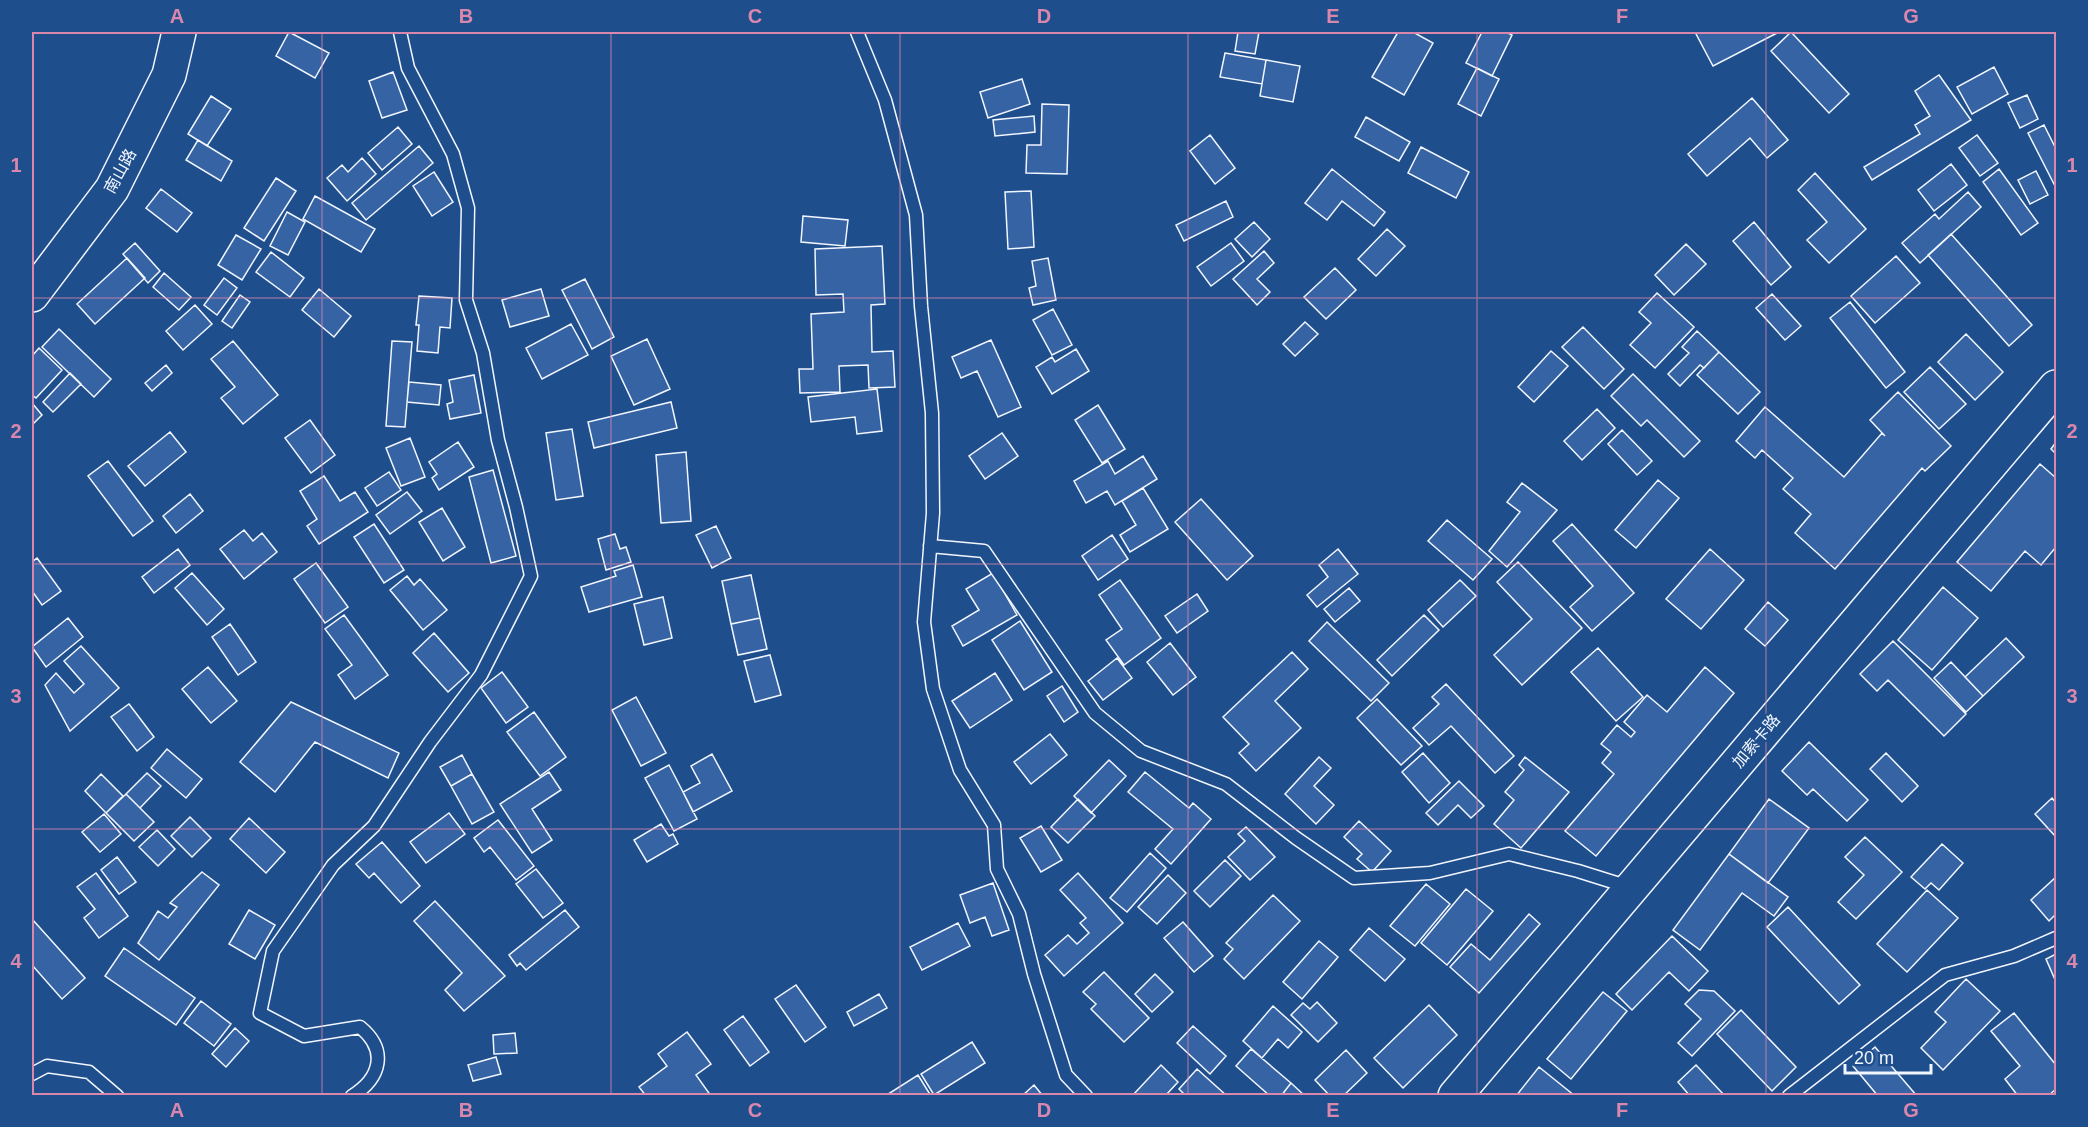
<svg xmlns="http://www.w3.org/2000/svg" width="2088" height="1127" viewBox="0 0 2088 1127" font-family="Helvetica,'Noto Sans SC',sans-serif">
<rect width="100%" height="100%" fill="#1f4e8c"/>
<path fill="#3563a3" stroke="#f2f6ff" stroke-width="1.5" d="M289,32L329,53L315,78L276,56Z
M1238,32H1259L1255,54L1235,51Z
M1398,32H1413L1433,43L1404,95L1372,77Z
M1482,32H1506L1512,35L1492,76L1466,63Z
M1695,32H1779L1713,66Z
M1791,32L1849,94L1829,113L1771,51Z
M1225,53L1266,60L1262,84L1220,77Z
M1266,60L1300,66L1293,102L1260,96Z
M1994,67L2008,94L1972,114L1957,87Z
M1477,68L1499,79L1481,116L1458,104Z
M393,72L407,110L382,118L369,81Z
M1939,75L1971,120L1872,180L1864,167L1920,134L1915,125L1930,116L1915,91Z
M1022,79L1030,104L988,118L980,92Z
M2027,95L2038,119L2020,128L2008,103Z
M211,96L231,109L207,146L188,134Z
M1752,98L1788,140L1767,158L1750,138L1707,176L1688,154Z
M1042,104L1069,105L1067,174L1026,173L1027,145H1041Z
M1034,116L1035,132L995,136L993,120Z
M1366,117L1410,142L1399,161L1355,137Z
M2044,125L2056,149V188L2028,133Z
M398,127L412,144L382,170L368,153Z
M1210,135L1235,168L1215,184L1190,151Z
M1977,135L1998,163L1980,176L1959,148Z
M198,140L232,161L221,181L186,160Z
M419,146L433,163L366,220L352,203Z
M1421,147L1469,172L1456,198L1408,173Z
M362,158L376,174L347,201L327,178L342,165L348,172Z
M1951,164L1967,185L1934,211L1918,190Z
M1332,169L1385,212L1374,226L1342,201L1327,220L1305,203Z
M1999,169L2038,223L2021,235L1983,182Z
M2036,171L2048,195L2030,204L2018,180Z
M434,172L453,202L432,216L413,186Z
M1815,173L1866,229L1829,263L1807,240L1827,222L1798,190Z
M276,178L296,191L264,241L244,228Z
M161,189L192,213L177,232L146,208Z
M1031,191L1034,247L1008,249L1005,192Z
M1968,192L1981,207L1920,263L1902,243L1935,214L1939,219Z
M315,196L375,229L361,252L303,219Z
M1226,201L1233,217L1184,241L1176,225Z
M287,212L305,222L288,255L270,246Z
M803,216L848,220L845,246L801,242Z
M1254,222L1270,239L1252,257L1235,239Z
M1754,222L1791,267L1771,285L1733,241Z
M1387,229L1405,246L1376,276L1358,259Z
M1951,234L2032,325L2009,346L1928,255Z
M236,235L261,249L242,280L218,265Z
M135,243L160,271L148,283L123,254Z
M1231,243L1244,261L1211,286L1197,267Z
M1686,244L1706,264L1674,295L1655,275Z
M882,246L885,304L871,305L872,352L893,351L895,387L869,388L868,365L839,366L840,392L800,393L799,369H813L811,314L844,312L843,294L816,295L815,249Z
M1264,251L1274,263L1257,279L1270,292L1257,305L1233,279Z
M271,252L304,278L290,297L256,272Z
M1896,256L1920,283L1875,323L1851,296Z
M127,258L145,278L95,324L77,304Z
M1048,258L1056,300L1033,305L1029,288L1036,286L1032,261Z
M1335,268L1356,290L1326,319L1304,297Z
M164,273L191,297L179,310L153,287Z
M224,278L237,288L217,315L204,305Z
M585,279L614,337L592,349L562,290Z
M319,289L351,316L334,337L302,310Z
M541,289L549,316L510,327L502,300Z
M1657,293L1694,327L1655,368L1630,345L1651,323L1639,312Z
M1772,294L1801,326L1785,340L1756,308Z
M240,295L250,302L232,328L222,321Z
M419,296L452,298L450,328L440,327L438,353L417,351L419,325H416Z
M1850,302L1905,372L1886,388L1830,318Z
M195,305L212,324L183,350L166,331Z
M1053,309L1072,345L1052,355L1033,320Z
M1305,322L1318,334L1295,356L1283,344Z
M571,324L588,355L542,379L526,348Z
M1583,327L1624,369L1604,389L1562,347Z
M59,329L111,379L94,397L42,347Z
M1697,331L1719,352L1704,368L1700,365L1680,386L1668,374L1689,353L1682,347Z
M1966,334L2003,372L1975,400L1938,362Z
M647,339L670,389L634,405L611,356Z
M991,340L1021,407L998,417L977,371L961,378L952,357Z
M233,341L278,395L243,424L221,398L235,387L211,359Z
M392,341L412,342L405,427L386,426Z
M39,348L62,370L36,398L32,395V356Z
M1076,349L1089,371L1052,394L1036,367L1052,357L1055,362Z
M1551,351L1568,366L1534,402L1518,387Z
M1719,352L1760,392L1738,414L1697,375Z
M166,365L172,373L152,391L145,383Z
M1930,367L1966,404L1939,429L1904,392Z
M70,373L81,384L53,412L43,402Z
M1633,374L1700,441L1684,457L1647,420L1641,426L1611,396Z
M474,375L481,413L450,419L447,404L453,402L449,380Z
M409,382L441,385L439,405L407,402Z
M877,389L882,431L857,434L855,417L811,422L808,397Z
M1898,392L1951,446L1925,471L1922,468L1835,569L1795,533L1811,514L1783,489L1793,478L1762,450L1755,458L1736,441L1765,407L1844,477L1882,433L1885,436L1870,420Z
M671,402L677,428L594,448L588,422Z
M32,403L42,415L32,425Z
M1098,405L1125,449L1102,463L1075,420Z
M1597,409L1615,428L1582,460L1564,441Z
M310,420L335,455L311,473L285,438Z
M572,429L583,496L556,500L546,433Z
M1622,430L1652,461L1637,475L1608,444Z
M170,432L186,452L145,486L128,466Z
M1002,433L1018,456L985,479L969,456Z
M410,438L425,477L401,486L386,448Z
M458,442L474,467L439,490L432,478L437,474L429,462Z
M2056,442V454L2051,449Z
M686,452L691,521L661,523L656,455Z
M1143,456L1157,479L1115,505L1107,491L1086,503L1074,481L1108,461L1115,474Z
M108,461L153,521L133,536L88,476Z
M2040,464L2056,478V547L2041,565L2025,551L1991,591L1957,562Z
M493,470L516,556L491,563L469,477Z
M389,472L401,490L377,506L365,488Z
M324,476L340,501L355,492L368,512L319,544L307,526L317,519L300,491Z
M1658,480L1679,498L1636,548L1615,530Z
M1522,483L1557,510L1507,567L1489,551L1520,512L1507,502Z
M1143,488L1168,529L1130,552L1120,535L1136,525L1122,501Z
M407,492L422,511L390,534L376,515Z
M190,494L203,511L176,533L163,516Z
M1201,499L1253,556L1227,580L1175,522Z
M442,508L465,547L443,561L419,522Z
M1447,520L1492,559L1473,580L1428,541Z
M374,524L404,570L384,583L354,537Z
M1572,524L1634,593L1592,631L1570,607L1593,586L1553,541Z
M716,526L731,558L712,568L696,535Z
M244,530L253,541L262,533L277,552L244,579L220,549Z
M615,534L620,549L626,547L631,562L606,570L598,539Z
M1112,535L1128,559L1098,580L1082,556Z
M178,549L190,565L154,593L142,577Z
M1338,549L1358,574L1317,607L1307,595L1328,577L1319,565Z
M1710,549L1744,580L1701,629L1666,599Z
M37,558L61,591L42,605L32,591V562Z
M1518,562L1582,628L1522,685L1494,655L1532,619L1497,582Z
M316,563L348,607L325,623L294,579Z
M633,565L642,597L589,612L581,587L616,576L614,571Z
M192,573L224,609L207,625L175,588Z
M993,573L1017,615L963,646L952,626L979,610L966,589Z
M751,575L760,618L731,624L722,581Z
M407,576L414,585L420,579L447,610L423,630L390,590Z
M1120,580L1161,638L1124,665L1106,640L1122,629L1099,595Z
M1460,580L1476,596L1443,627L1428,610Z
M1943,587L1978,618L1932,670L1898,640Z
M1349,588L1360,601L1335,622L1324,609Z
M1197,594L1208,611L1177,633L1165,616Z
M663,597L672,638L644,645L634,604Z
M1768,602L1788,620L1765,646L1745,629Z
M344,615L388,675L355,699L338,675L352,665L325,629Z
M1424,615L1439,630L1392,676L1377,660Z
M68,618L83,637L46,667L32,647Z
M760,618L767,649L738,655L731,624Z
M1020,621L1052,672L1024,690L992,640Z
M1327,622L1389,683L1371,701L1309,641Z
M230,624L256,662L238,675L212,637Z
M434,633L469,673L448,692L413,653Z
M2006,638L2024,657L1983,696L1965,677Z
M1893,641L1966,714L1944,736L1888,680L1877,691L1860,674Z
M1170,643L1196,677L1173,695L1147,662Z
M81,646L119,688L70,731L45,685L56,673L74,693L84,684L64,661Z
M1598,648L1643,697L1616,721L1571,672Z
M1292,652L1308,669L1275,701L1301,728L1256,771L1239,753L1249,744L1223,717Z
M770,655L781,695L755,702L744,661Z
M1117,658L1132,678L1103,700L1088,681Z
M1951,662L1983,696L1966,712L1934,678Z
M208,667L237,701L211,723L182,689Z
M1705,667L1734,693L1596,856L1565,831L1614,774L1602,763L1611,752L1601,744L1617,725L1631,737L1635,732L1624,722L1647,695L1667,712Z
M502,672L528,707L506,723L481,688Z
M995,673L1012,700L970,728L952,701Z
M1446,684L1514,756L1495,773L1451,726L1429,745L1413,728L1439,704L1432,697Z
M1062,686L1078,712L1064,722L1047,696Z
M636,697L666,753L641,766L612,710Z
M1377,699L1422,746L1401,765L1357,718Z
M291,702L399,753L388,778L315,742L275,792L240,762Z
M129,704L154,737L137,751L111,717Z
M534,712L566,757L540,776L507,732Z
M1050,734L1067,755L1031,784L1014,762Z
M1809,742L1868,800L1847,821L1813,789L1807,795L1782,771Z
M167,749L202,779L186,798L151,768Z
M1423,753L1450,783L1429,803L1402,772Z
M1886,753L1918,786L1902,802L1870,769Z
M712,754L732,791L693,812L683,792L700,783L691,766Z
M462,755L472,774L451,786L440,767Z
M1319,757L1331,768L1314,786L1334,805L1316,824L1285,794Z
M1525,757L1569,792L1521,848L1494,824L1514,800L1505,792L1524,770L1519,765Z
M1109,760L1126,776L1091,813L1074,796Z
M669,765L697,819L674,831L645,778Z
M549,772L561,790L532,809L552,840L532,853L500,804Z
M1145,772L1189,808L1193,803L1211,819L1171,864L1155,849L1173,829L1128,792Z
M147,773L161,786L140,808L126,794Z
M101,774L123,796L106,813L85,791Z
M472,774L494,812L472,824L451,786Z
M1459,781L1484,806L1471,818L1458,805L1438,825L1426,813Z
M126,794L154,822L134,841L106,813Z
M2052,798L2056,803V837L2035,814Z
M1078,799L1095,816L1068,843L1051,827Z
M1769,799L1809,828L1768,883L1729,854Z
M449,813L465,834L426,863L410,842Z
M104,814L121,834L100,852L82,832Z
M190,817L211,838L192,857L171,836Z
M249,818L285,852L266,873L230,839Z
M498,820L534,866L516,880L490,847L484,852L474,838Z
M1359,821L1391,851L1372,872L1357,859L1362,854L1344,837Z
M661,824L669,836L673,834L678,844L647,862L634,840Z
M1041,826L1062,860L1041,872L1020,838Z
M1246,827L1275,857L1250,880L1228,857L1245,841L1238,834Z
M157,830L175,849L158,866L139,847Z
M1865,837L1902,872L1856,919L1838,902L1864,875L1845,857Z
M382,842L420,886L401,903L374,873L369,878L356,864Z
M1942,844L1963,863L1939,890L1931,883L1925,889L1911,877Z
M1150,853L1166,868L1127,912L1110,898Z
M1729,854L1788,897L1774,916L1742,893L1700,950L1673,930Z
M117,857L136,882L119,894L101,870Z
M1225,860L1241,876L1210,907L1194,891Z
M536,869L563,903L543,918L516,884Z
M202,872L219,885L159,960L138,943L158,911L168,918L177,907L170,903Z
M96,873L128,916L99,938L84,918L95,909L77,887Z
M1078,873L1123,923L1064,976L1045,955L1068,935L1077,944L1089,933L1080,923L1086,918L1060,890Z
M1168,875L1186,893L1157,924L1138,907Z
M2056,877V914L2049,921L2031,900Z
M993,883L1009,930L992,936L985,917L970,923L960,895Z
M1426,884L1450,904L1415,946L1390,926Z
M1466,889L1493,911L1447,965L1421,943Z
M1927,890L1958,918L1907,972L1877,944Z
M1273,895L1300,921L1244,979L1224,959L1233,949L1226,943Z
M435,901L505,976L464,1011L445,990L462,973L414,921Z
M1788,907L1860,985L1839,1004L1767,927Z
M249,910L275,925L255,959L229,944Z
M565,910L579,927L526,970L520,963L517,966L509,955Z
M1529,914L1540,924L1479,993L1450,967L1471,944L1490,960Z
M32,919L85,978L62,999L32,965Z
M1183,922L1213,956L1194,972L1164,938Z
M958,923L970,946L922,970L910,947Z
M1369,928L1405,959L1385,981L1350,950Z
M1672,936L1708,971L1689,991L1669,972L1632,1010L1616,994Z
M1319,941L1338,957L1302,999L1283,982Z
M124,948L195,998L176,1025L105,976Z
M2056,954V982L2046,959Z
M1104,972L1149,1018L1124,1042L1091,1009L1096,1004L1083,992Z
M1155,974L1173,992L1152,1012L1135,994Z
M1966,979L2000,1011L1943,1070L1921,1048L1946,1022L1935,1012Z
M796,985L826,1027L805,1042L775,999Z
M1699,990L1714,991L1735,1011L1692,1056L1678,1043L1701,1019L1685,1004Z
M1603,992L1627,1011L1571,1079L1547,1059Z
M879,994L887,1008L854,1026L847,1012Z
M201,1001L231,1024L214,1046L184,1023Z
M1317,1002L1337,1023L1318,1042L1291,1015L1303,1003L1310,1009Z
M1429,1005L1457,1035L1403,1088L1374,1058Z
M1273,1006L1302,1032L1288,1048L1278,1039L1262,1058L1243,1041Z
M1741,1010L1796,1067L1772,1091L1717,1034Z
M2014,1013L2056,1065V1089L2048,1096H2018L2005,1079L2020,1066L1991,1031Z
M743,1016L769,1052L750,1066L724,1030Z
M1193,1026L1226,1056L1210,1074L1177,1043Z
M235,1028L249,1041L226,1067L212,1054Z
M687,1032L711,1064L696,1075L711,1096H646L639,1087L667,1066L658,1054Z
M515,1033L517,1053L494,1054L493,1035Z
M972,1042L985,1063L934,1095L921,1074Z
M1875,1047L1917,1096H1878L1853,1066Z
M1251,1049L1291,1083L1281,1096H1270L1236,1066Z
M1346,1050L1367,1073L1343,1096H1330L1315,1080Z
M496,1057L501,1074L473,1081L468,1065Z
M1161,1065L1178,1082L1165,1096H1132Z
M1696,1065L1725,1096H1690L1678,1082Z
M1539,1067L1575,1096H1516Z
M1197,1069L1227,1096H1186L1179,1089Z
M918,1075L931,1096H885Z
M1291,1083L1305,1096H1281Z
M1034,1085L1043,1096H1022Z"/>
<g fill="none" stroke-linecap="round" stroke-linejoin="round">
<g stroke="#f2f6ff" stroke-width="15">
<path id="lane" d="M857,32L885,100L916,215L921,306L932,413L933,513L924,622L933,689L960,770L994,825L997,869L1019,914L1034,974L1066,1075L1086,1096
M930,546L984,551L1095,713L1141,751L1226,784L1296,838L1354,878L1430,873L1509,854L1578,871L1629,887
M32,1074L47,1066L89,1072L117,1096
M352,1096C381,1078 388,1050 360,1027L304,1036L260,1013L273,951L333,865L374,826L430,742L481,675L531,576L516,507L498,440L483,353L466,300L468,208L453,154L408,68L400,32
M1789,1096L1945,975L2014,956L2056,938"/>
</g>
<g stroke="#f2f6ff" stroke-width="36">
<path id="secondary" d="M32,295L112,189L169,75L179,32"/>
</g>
<g stroke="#f2f6ff" stroke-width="36">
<path id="primary" d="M1455,1096L2056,387"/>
</g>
<use href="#lane" stroke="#1f4e8c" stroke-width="12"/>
<use href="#secondary" stroke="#1f4e8c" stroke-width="33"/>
<use href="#primary" stroke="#1f4e8c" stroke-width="33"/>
</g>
<path fill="none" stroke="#da87ad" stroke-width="1.5" stroke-opacity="0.55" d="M322,32V1096M611,32V1096M900,32V1096M1188,32V1096M1477,32V1096M1766,32V1096M32,298H2056M32,564H2056M32,829H2056"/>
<g text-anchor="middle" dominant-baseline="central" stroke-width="4.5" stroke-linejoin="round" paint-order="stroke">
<g font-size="16" fill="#f2f6ff" stroke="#1f4e8c">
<text transform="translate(120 171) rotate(-61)">南山路</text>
<text transform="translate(1756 741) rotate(-50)">加索卡路</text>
</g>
</g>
<rect width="2088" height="1127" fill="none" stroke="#1f4e8c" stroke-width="66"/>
<path d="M1845 1064v9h86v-9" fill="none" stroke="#f2f6ff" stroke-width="3"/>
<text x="1854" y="1064" font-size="18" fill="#f2f6ff" stroke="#1f4e8c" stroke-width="4.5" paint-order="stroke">20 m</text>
<rect x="33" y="33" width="2022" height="1061" fill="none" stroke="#da87ad" stroke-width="2"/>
<g font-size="20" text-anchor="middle" font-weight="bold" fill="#da87ad">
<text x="177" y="23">A</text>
<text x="466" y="23">B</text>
<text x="755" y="23">C</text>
<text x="1044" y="23">D</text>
<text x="1333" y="23">E</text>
<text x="1622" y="23">F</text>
<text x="1911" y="23">G</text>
<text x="16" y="172">1</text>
<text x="2072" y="172">1</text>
<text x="16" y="438">2</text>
<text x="2072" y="438">2</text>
<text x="16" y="703">3</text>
<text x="2072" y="703">3</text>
<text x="16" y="968">4</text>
<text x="2072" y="968">4</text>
<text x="177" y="1117">A</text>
<text x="466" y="1117">B</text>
<text x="755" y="1117">C</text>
<text x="1044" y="1117">D</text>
<text x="1333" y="1117">E</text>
<text x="1622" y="1117">F</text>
<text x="1911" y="1117">G</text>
</g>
</svg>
